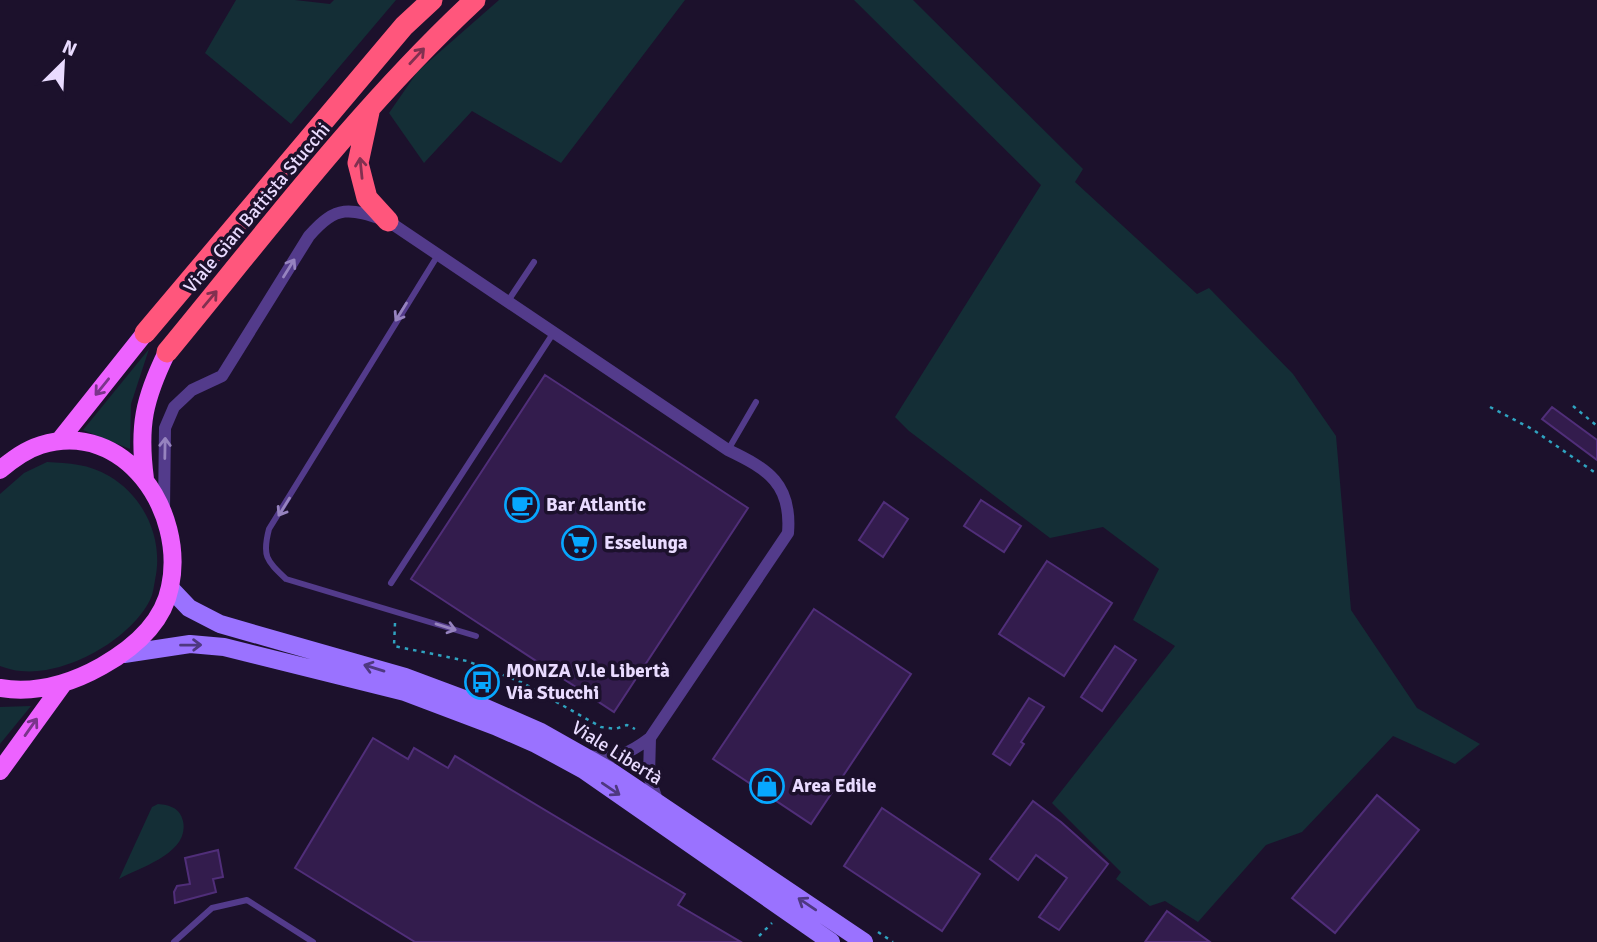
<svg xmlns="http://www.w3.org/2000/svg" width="1597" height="942" viewBox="0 0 1597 942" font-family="Signika,sans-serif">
<rect width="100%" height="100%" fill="#1c112c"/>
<path fill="#142e36" d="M236,0H295L330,4L334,0H396L291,124L205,53Z
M499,0H685L561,163L472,111L424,163L389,113L418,71Z
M854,0H913L1083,169L1075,182L1197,294L1209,288L1293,374L1336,436L1351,610L1417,708L1480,744L1455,764L1393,736L1302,832L1266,845L1198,922L1165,901L1150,906L1116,879L1121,872L1052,803L1175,646L1133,620L1159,569L1103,527L1050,538L909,431L895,417L1041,185Z
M149,349L131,404L130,449L83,430Z
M47,462C69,463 89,464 109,476C145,497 164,540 155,580C154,586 153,594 150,600C130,640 65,676 21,671C14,671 7,668 0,666V494L24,473Z
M31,706L0,744V707Z
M158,804C170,805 180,808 183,821C190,853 141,867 119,879L152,807Z"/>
<path fill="#331c4d" stroke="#502e79" stroke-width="2" d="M545,375L748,508L614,712L411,579Z
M1552,407L1597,440V460L1542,419Z
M981,500L1021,526L1004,552L964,526Z
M884,502L908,519L883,557L859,540Z
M1047,561L1112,603L1064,676L999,634Z
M814,609L911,674L811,824L713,759Z
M1115,646L1136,660L1102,711L1081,697Z
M1029,698L1044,707L1021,742L1024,744L1010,765L993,754Z
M373,738L408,759L414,748L448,768L455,756L685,894L678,905L741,942H415L295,868Z
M1377,795L1419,830L1335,933L1292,898Z
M1033,801L1061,822L1108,864L1059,930L1039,917L1067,878L1036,855L1018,880L990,859Z
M882,808L980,874L942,931L844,866Z
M218,850L223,877L213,879L216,892L175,903L174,892L177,886L190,884L185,858Z
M1167,911L1210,942H1145Z"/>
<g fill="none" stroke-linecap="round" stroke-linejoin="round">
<path stroke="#2fa3c0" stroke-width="2.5" stroke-dasharray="3.5 5" stroke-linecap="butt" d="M1573,406L1597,426
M1490,407L1532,429L1597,474
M395,623L394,646L467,661L521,682L601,727L615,729L627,725L635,729
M878,932L893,942
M759,936L772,923"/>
<path stroke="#533b8b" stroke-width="6" d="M438,255L269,529C262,556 266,560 286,579L476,636
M508,301L534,262
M728,450L756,402
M391,583L554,332
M174,942L212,908L247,900L313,942"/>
<path stroke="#533b8b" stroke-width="12" d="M164,509L165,428L174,407L192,390L222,376L309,236C337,204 349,208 388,221L728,450C768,469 792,484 788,533L650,738C630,753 614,761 590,756
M650,738L649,776L658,803"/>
<path stroke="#9a72ff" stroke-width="18" d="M170,588L189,608L220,624L405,677L472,702L541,732L610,771L864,942
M124,654L190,644L224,647L405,692L495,726L536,744L584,770L831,942"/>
<path stroke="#ed62ff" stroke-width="18" d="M59,441L145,333
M0,470C13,459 25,450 41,445C125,419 186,512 170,587C163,623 132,649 102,666C70,684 37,694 0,688
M145,479C138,426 144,399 167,352
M0,771L63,684"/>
<path stroke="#ff567c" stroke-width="21" d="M369,112L358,163L367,198L388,221
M145,333L404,26L432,0
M167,352C266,232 361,106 475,0"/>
</g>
<defs><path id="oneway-shaft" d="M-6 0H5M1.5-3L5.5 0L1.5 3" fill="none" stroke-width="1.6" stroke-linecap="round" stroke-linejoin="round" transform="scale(1.75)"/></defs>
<g stroke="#823050">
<use href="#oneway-shaft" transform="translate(417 56) rotate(-47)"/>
<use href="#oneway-shaft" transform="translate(361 168) rotate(-96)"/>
<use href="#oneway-shaft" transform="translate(210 299) rotate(-50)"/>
</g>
<g stroke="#9683bf">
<use href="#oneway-shaft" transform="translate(289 268) rotate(-58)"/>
<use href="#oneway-shaft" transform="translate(401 312) rotate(122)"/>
<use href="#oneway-shaft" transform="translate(165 448) rotate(-89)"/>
<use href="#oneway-shaft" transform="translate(284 507) rotate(122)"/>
<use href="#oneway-shaft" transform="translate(446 627) rotate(17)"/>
</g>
<g stroke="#7a358b">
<use href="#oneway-shaft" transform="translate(102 387) rotate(129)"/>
<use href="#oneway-shaft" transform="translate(31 727) rotate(-55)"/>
</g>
<g stroke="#4e3880">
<use href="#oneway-shaft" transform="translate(191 645) rotate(-1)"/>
<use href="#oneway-shaft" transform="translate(374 668) rotate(-163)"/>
<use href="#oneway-shaft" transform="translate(611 789) rotate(34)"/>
<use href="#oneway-shaft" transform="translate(807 904) rotate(-146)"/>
</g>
<defs>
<g id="cafe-ring" transform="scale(1.75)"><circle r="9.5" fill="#1c112c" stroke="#07a7ff" stroke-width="1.5"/><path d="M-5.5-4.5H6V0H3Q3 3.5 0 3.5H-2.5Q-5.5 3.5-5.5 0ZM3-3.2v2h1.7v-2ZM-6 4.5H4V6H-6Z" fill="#07a7ff"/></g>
<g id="supermarket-ring" transform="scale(1.75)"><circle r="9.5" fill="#1c112c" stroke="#07a7ff" stroke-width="1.5"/><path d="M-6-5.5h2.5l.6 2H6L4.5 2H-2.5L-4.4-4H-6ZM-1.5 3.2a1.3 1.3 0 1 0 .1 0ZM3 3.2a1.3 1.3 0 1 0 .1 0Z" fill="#07a7ff"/></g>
<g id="bus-ring" transform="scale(1.75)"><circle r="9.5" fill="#1c112c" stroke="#07a7ff" stroke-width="1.5"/><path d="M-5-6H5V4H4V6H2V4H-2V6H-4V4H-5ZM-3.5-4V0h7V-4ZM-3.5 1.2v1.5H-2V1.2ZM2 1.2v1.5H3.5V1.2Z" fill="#07a7ff"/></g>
<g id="shop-ring" transform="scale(1.75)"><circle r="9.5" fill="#1c112c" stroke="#07a7ff" stroke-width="1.5"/><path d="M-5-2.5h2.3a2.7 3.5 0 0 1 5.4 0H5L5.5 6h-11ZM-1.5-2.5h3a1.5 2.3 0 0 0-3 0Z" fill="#07a7ff"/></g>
</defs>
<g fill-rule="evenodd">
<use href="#cafe-ring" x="522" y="505"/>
<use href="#supermarket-ring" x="579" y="543"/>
<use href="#bus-ring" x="482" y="682"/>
<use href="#shop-ring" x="767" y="786"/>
</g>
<g text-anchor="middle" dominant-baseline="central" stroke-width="7" stroke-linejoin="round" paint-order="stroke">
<g font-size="19" fill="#e9dbff" stroke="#1c112c">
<text transform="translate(257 208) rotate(-50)">Viale Gian Battista Stucchi</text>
<text transform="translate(617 753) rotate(32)">Viale Libertà</text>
</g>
<g font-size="19" font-weight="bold" fill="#e9dbff" stroke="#1c112c" text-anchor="start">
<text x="546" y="505">Bar Atlantic</text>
<text x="604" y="543">Esselunga</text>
<text x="506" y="671">MONZA V.le Libertà<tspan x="506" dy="22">Via Stucchi</tspan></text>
<text x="792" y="786">Area Edile</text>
</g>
</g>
<g transform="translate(63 63) rotate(24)" stroke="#1c112c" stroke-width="5" paint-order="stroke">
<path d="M0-5L12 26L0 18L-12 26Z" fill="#e9dbff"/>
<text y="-10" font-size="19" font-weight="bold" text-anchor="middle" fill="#e9dbff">N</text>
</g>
</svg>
